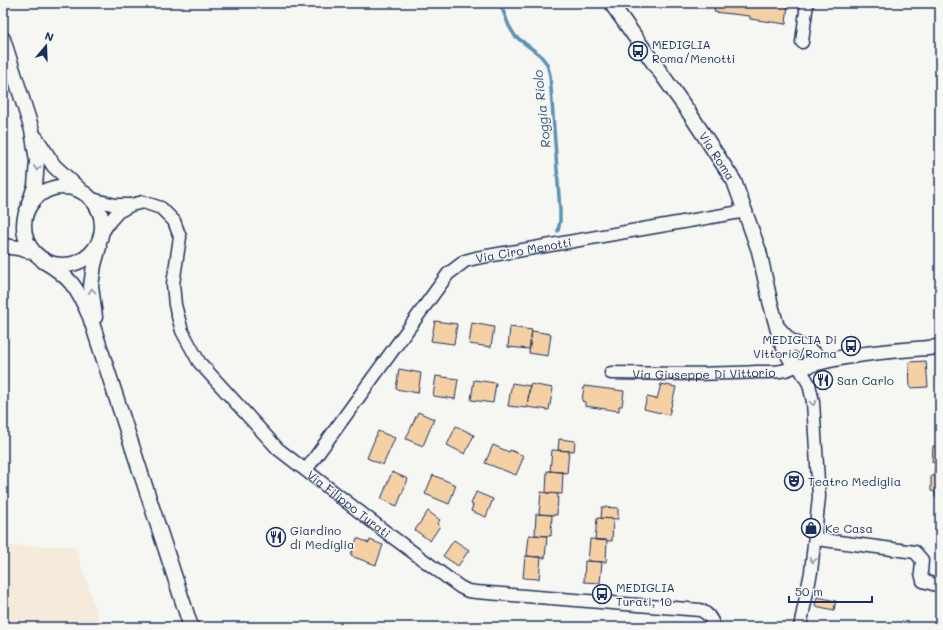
<svg xmlns="http://www.w3.org/2000/svg" width="943" height="630" viewBox="0 0 943 630" font-family="Mali,sans-serif">
<rect width="100%" height="100%" fill="#f6f6f2"/>
<filter id="ink" filterUnits="userSpaceOnUse"><feTurbulence type="fractalNoise" baseFrequency=".025" numOctaves="2"/><feDisplacementMap in="SourceGraphic" scale="8" xChannelSelector="R" yChannelSelector="G"/><feConvolveMatrix kernelMatrix="1 2 1 2 8 2 1 2 1" color-interpolation-filters="sRGB"/></filter>
<g filter="url(#ink)">
<path fill="#f6ebdb" d="M3,546H75L101,627H3Z"/>
<g fill="none" stroke-linecap="round" stroke-linejoin="round">
<path stroke="#5d91b2" stroke-width="3.5" d="M500,3L509,26L515,36L540,55L547,64L550,75L560,210V221L558,231"/>
</g>
<path fill="#f5d0a5" stroke="#1b2f5e" d="M715,3H788L786,24L750,19V16L714,12Z
M435,321L457,324L454,344L431,341Z
M472,323L494,327L491,347L469,344Z
M510,327L532,330L529,349L508,347Z
M532,331L551,334L548,356L529,353Z
M926,361L928,387L910,388L909,362Z
M399,369L421,373L418,393L396,389Z
M436,376L458,379L455,399L433,396Z
M474,380L496,383L493,403L471,400Z
M512,383L530,386L527,408L508,406Z
M530,384L553,388L549,410L527,407Z
M661,384L676,387L669,415L644,409L647,397L657,399Z
M584,386L624,391L622,406H619V411L585,406V402L582,401Z
M418,412L434,419L423,446L406,439Z
M456,426L474,435L465,454L447,445Z
M378,431L395,438L383,465L367,458Z
M559,439L575,441L574,451L558,450Z
M938,441H940V497H935V492L931,491V476H934L935,463L932,462L933,446H938Z
M493,445L509,452L510,450L524,456L516,475L485,463Z
M552,450L569,451L567,473L550,471Z
M547,471L563,472L562,494L546,493Z
M392,472L408,479L397,506L381,499Z
M433,475L456,485L449,504L425,494Z
M476,492L493,499L486,517L471,511L473,505L471,504Z
M541,492L558,494L557,515L539,514Z
M602,507L618,508V519L601,518Z
M428,511L440,520L437,524L440,526L430,541L415,530Z
M536,514L552,515L551,536L535,535Z
M597,518L613,519L612,541L595,540Z
M529,535L547,536L545,558L527,556Z
M357,538L369,543L370,540L383,545L376,565L351,556Z
M590,539L607,540L606,562L588,561Z
M454,540L469,550L458,566L443,556Z
M525,556L541,557L539,579L523,578Z
M585,561L602,562L600,583L584,582Z
M817,597L836,601L834,610L815,606Z"/>
<g fill="none" stroke-linecap="round" stroke-linejoin="round">
<g stroke="#1b2f5e" stroke-width="15">
<g id="minor">
<path d="M802,42L807,3"/>
<path d="M92,199L115,205H130"/>
<path id="s1" d="M102,233L110,221L118,212L131,205L143,202L161,208L174,221L180,237L173,284L175,305L182,331L199,362L278,449L391,536L460,587L468,591L476,592L700,610C708,613 712,619 714,627"/>
<path d="M799,367L809,384L813,402L819,497L811,572L800,627"/>
<path id="s2" d="M611,373C659,374 708,375 756,372C769,372 784,373 795,366"/>
<path id="s3" d="M306,470L448,274L465,261L476,258L746,211"/>
<path d="M816,539L915,552L922,560L921,573L923,581L940,586"/>
</g>
</g>
<g stroke="#1b2f5e" stroke-width="17">
<g id="tertiary">
<path id="s4" d="M611,3L690,114L734,181L759,251L770,301L781,342L793,364C801,370 809,367 811,357L808,350"/>
<path d="M3,39L32,130L37,161L35,186L29,203"/>
<path d="M36,138L54,166L79,189"/>
<circle cx="63" cy="226" r="39"/>
<path d="M3,246L18,248L33,252"/>
<path d="M43,261C70,276 78,289 90,317L191,627"/>
<path d="M95,317L91,286L94,265L99,247"/>
<path d="M779,329L789,340L805,348L816,355"/>
<path d="M803,367C849,353 892,351 940,347"/>
</g>
</g>
<use href="#minor" stroke="#f6f6f2" stroke-width="12"/>
<use href="#tertiary" stroke="#f6f6f2" stroke-width="14"/>
</g>
<defs><path id="oneway-chevron" d="M-2-3.5L2.5 0L-2 3.5" fill="none" stroke-width="1.6" stroke-linecap="round" stroke-linejoin="round"/></defs>
<g stroke="#8892a8">
<use href="#oneway-chevron" transform="translate(37 168) rotate(96)"/>
<use href="#oneway-chevron" transform="translate(92 291) rotate(-95)"/>
<use href="#oneway-chevron" transform="translate(813 403) rotate(82)"/>
<use href="#oneway-chevron" transform="translate(813 560) rotate(98)"/>
</g>
</g>
<defs>
<g id="bus-ring" transform="scale(1)"><circle r="9.5" fill="#f6f6f2" stroke="#1b2f5e" stroke-width="1.5"/><path d="M-5-6H5V4H4V6H2V4H-2V6H-4V4H-5ZM-3.5-4V0h7V-4ZM-3.5 1.2v1.5H-2V1.2ZM2 1.2v1.5H3.5V1.2Z" fill="#1b2f5e"/></g>
<g id="restaurant-ring" transform="scale(1)"><circle r="9.5" fill="#f6f6f2" stroke="#1b2f5e" stroke-width="1.5"/><path d="M-5-6h1v4h1v-4h1v4h1v-4h1v5L-1.5 .5V6h-2V.5L-5-1ZM5-6V6H3V1.5H1.5Q1.5-4 5-6Z" fill="#1b2f5e"/></g>
<g id="theatre-ring" transform="scale(1)"><circle r="9.5" fill="#f6f6f2" stroke="#1b2f5e" stroke-width="1.5"/><path d="M-5-5.5Q0-4 5-5.5V0Q5 5 0 6Q-5 5-5 0ZM-3.3-2.5H-1v1.5H-3.3ZM1-2.5H3.3v1.5H1ZM-2.8 1Q0 5.5 2.8 1Z" fill="#1b2f5e"/></g>
<g id="shop-ring" transform="scale(1)"><circle r="9.5" fill="#f6f6f2" stroke="#1b2f5e" stroke-width="1.5"/><path d="M-5-2.5h2.3a2.7 3.5 0 0 1 5.4 0H5L5.5 6h-11ZM-1.5-2.5h3a1.5 2.3 0 0 0-3 0Z" fill="#1b2f5e"/></g>
</defs>
<g fill-rule="evenodd">
<use href="#bus-ring" x="638" y="51"/>
<use href="#bus-ring" x="851" y="346"/>
<use href="#restaurant-ring" x="823" y="380"/>
<use href="#theatre-ring" x="794" y="481"/>
<use href="#shop-ring" x="811" y="528"/>
<use href="#restaurant-ring" x="276" y="537"/>
<use href="#bus-ring" x="602" y="594"/>
</g>
<g text-anchor="middle" dominant-baseline="central" stroke-width="3" stroke-linejoin="round" paint-order="stroke">
<g font-size="12" fill="#1b2f5e" stroke="#f6f6f2" text-anchor="start">
<text x="652" y="44">MEDIGLIA<tspan x="652" dy="14">Roma/Menotti</tspan></text>
<text x="837" y="339" text-anchor="end">MEDIGLIA Di<tspan x="837" dy="14">Vittorio/Roma</tspan></text>
<text x="837" y="380">San Carlo</text>
<text x="808" y="481">Teatro Mediglia</text>
<text x="825" y="528">Ke Casa</text>
<text x="290" y="530">Giardino<tspan x="290" dy="14">di Mediglia</tspan></text>
<text x="616" y="587">MEDIGLIA<tspan x="616" dy="14">Turati, 10</tspan></text>
</g>
<g font-size="12" fill="#1b2f5e" stroke="#f6f6f2">
<text stroke="none"><textPath href="#s4" startOffset="186">Via Roma</textPath></text>
<text stroke="none"><textPath href="#s3" startOffset="323">Via Ciro Menotti</textPath></text>
<text stroke="none"><textPath href="#s2" startOffset="93">Via Giuseppe Di Vittorio</textPath></text>
<text stroke="none"><textPath href="#s1" startOffset="446">Via Filippo Turati</textPath></text>
</g>
<g font-size="13" font-style="italic" fill="#365881" stroke="#f6f6f2">
<text transform="translate(541 109) rotate(-96)">Roggia Riolo</text>
</g>
</g>
<rect width="943" height="630" fill="none" stroke="#f6f6f2" stroke-width="16"/>
<rect x="8" y="8" width="927" height="614" fill="none" stroke="#1b2f5e" stroke-width="1.5" filter="url(#ink)"/>
<g transform="translate(46 46) rotate(19)" stroke="#f6f6f2" stroke-width="3" paint-order="stroke">
<path d="M0-3L7 15L0 10L-7 15Z" fill="#1b2f5e"/>
<text y="-6" font-size="11" font-weight="bold" text-anchor="middle" fill="#1b2f5e">N</text>
</g>
<path d="M789 596v6h83v-6" fill="none" stroke="#1b2f5e" stroke-width="2"/>
<text x="795" y="596" font-size="12" fill="#1b2f5e" stroke="#f6f6f2" stroke-width="3" paint-order="stroke">50 m</text>
</svg>
